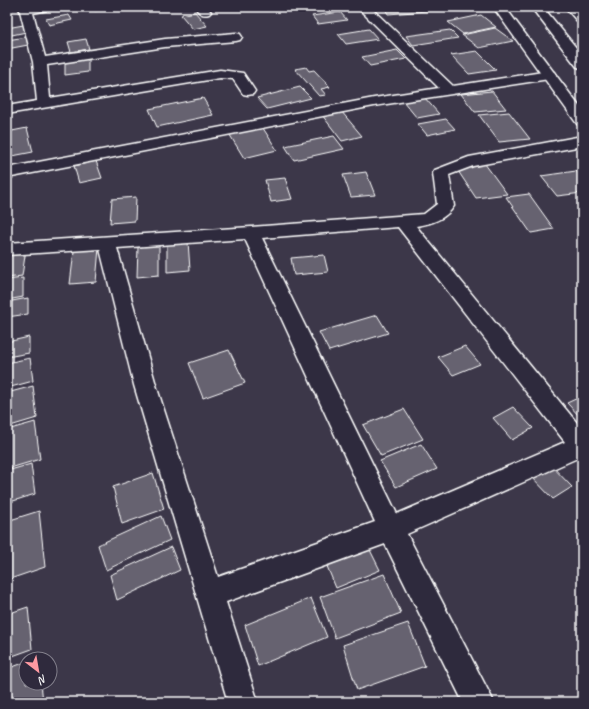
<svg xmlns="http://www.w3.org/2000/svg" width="589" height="709" viewBox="0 0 589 709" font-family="Caveat,sans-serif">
<rect width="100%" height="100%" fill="#3c3749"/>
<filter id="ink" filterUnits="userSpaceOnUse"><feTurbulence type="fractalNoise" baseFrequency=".025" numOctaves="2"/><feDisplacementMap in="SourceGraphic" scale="8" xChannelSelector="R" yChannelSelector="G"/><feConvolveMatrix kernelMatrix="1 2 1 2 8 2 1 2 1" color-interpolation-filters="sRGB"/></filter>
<g filter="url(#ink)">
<path fill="#666270" stroke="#fff" d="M92,7H109L110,8L95,11Z
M384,7H424L427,11L388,14Z
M195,12L207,26L193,29L181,15Z
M340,12L347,20L318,24L312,16Z
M69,15L72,20L49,25L46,19Z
M481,15L496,27L463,34L448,22Z
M29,24L31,31L7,36V28Z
M495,28L513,41L479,48L462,35Z
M369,29L378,39L346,44L338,34Z
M450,30L458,38L413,45L406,36Z
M26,37L28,45L7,49V40Z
M86,39L89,49L71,52L68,42Z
M397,50L406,59L370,66L362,57Z
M477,51L496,70L469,74L451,55Z
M88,59V72L65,75V61Z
M306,67L309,71L314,70L330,87L321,89L326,95L319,96L295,69Z
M300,87L311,98L267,109L257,98Z
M492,91L506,109L475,112L461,94Z
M424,97L439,114L417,118L403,101Z
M203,98L213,115L157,127L149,109Z
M341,111L362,136L342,141L322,115Z
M509,112L530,139L499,142L479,115Z
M446,119L455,129L427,135L418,124Z
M261,125L277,150L244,158L228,132Z
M27,128L33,152L7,157V132Z
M334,136L344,149L294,160L285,146Z
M96,161L102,178L79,183L74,166Z
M485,164L507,194L476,198L456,168Z
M576,171L582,178V193L557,196L541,176Z
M366,172L375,195L351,197L343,175Z
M285,178L292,199L271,202L265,180Z
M529,194L554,229L531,233L506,197Z
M136,197L135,221L110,223L112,199Z
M188,241L190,270L167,272V243Z
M159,245V275L137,277L138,247Z
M99,248L96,282L70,284L74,251Z
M26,249L22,276L7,278V251Z
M324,255L328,272L294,275L291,258Z
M23,278V297L7,300V280Z
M28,298V314L7,317V302Z
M377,315L388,333L329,351L319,332Z
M29,337V353L7,357V342Z
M465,346L480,364L453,375L438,357Z
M229,350L245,383L203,398L189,363Z
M30,358L33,381L7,388V363Z
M33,386L37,418L7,427V393Z
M582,396V419L567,403Z
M513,407L533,428L512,440L493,418Z
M404,409L423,439L381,456L363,425Z
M35,422L40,459L7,469V430Z
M421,444L437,469L396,487L380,461Z
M548,462L572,487L553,499L529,474Z
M31,464L35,494L7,503V471Z
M153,473L164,509L122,524L113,487Z
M39,511L45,567L7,580V521Z
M161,516L170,540L106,570L98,545Z
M366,542L380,570L336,588L324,559Z
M171,547L180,570L117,600L110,575Z
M384,574L401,613L335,638L320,597Z
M311,598L327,637L258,666L245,625Z
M28,607L32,649L7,658V614Z
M408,623L425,666L357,690L343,645Z
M26,662V683H41L43,702H7V669Z"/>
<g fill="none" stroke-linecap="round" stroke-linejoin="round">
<g stroke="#fff" stroke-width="3">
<path id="minor" d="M19,7H55L53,9L33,13L45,57L165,39L236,33L240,34L242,37L240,40L236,41L165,47L47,65L50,98L220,70L243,73L255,91L253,94L248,95L243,94L233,79L220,78L7,114V106L37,101L33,62Z
M195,7H207L211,12L209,14C202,16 199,13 195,7Z
M359,7H370L453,86L549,71L554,72L556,75L554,78L549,79L374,106L7,178V168L374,98L439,88L360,10Z
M582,136V146L473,166L449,175L454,206C446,219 431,224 416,226L582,429V456L407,534L494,702H463L385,544L226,602L258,702H228L134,385L100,249L7,255V243L251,227L424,214L437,204L433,173L435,170L469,157ZM398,227L565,442L397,514L262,238ZM245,239L375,522L218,577L156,385L117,248Z"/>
</g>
<g stroke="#fff" stroke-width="3">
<path id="tertiary" d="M493,7H505L582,110V126L577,124Z"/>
</g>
<g stroke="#fff" stroke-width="3">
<path id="trunk" d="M531,7H543L582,55V68L577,67Z
M565,7H578L582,12V23L578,22Z"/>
</g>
<use href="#minor" fill="#2f2a3d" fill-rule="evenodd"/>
<use href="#tertiary" fill="#2f2a3d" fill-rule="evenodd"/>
<use href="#trunk" fill="#2f2a3d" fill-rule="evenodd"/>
</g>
</g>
<rect width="589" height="709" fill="none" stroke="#2f2a3d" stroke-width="24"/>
<rect x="12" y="12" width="565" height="685" fill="none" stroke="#fff" stroke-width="1.5" filter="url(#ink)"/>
<g transform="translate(38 671) rotate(149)"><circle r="19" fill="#2f2a3d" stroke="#827f8b"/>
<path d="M0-3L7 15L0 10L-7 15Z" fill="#ff9aa2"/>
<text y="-6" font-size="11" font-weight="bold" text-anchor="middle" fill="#ffffff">N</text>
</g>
</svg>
